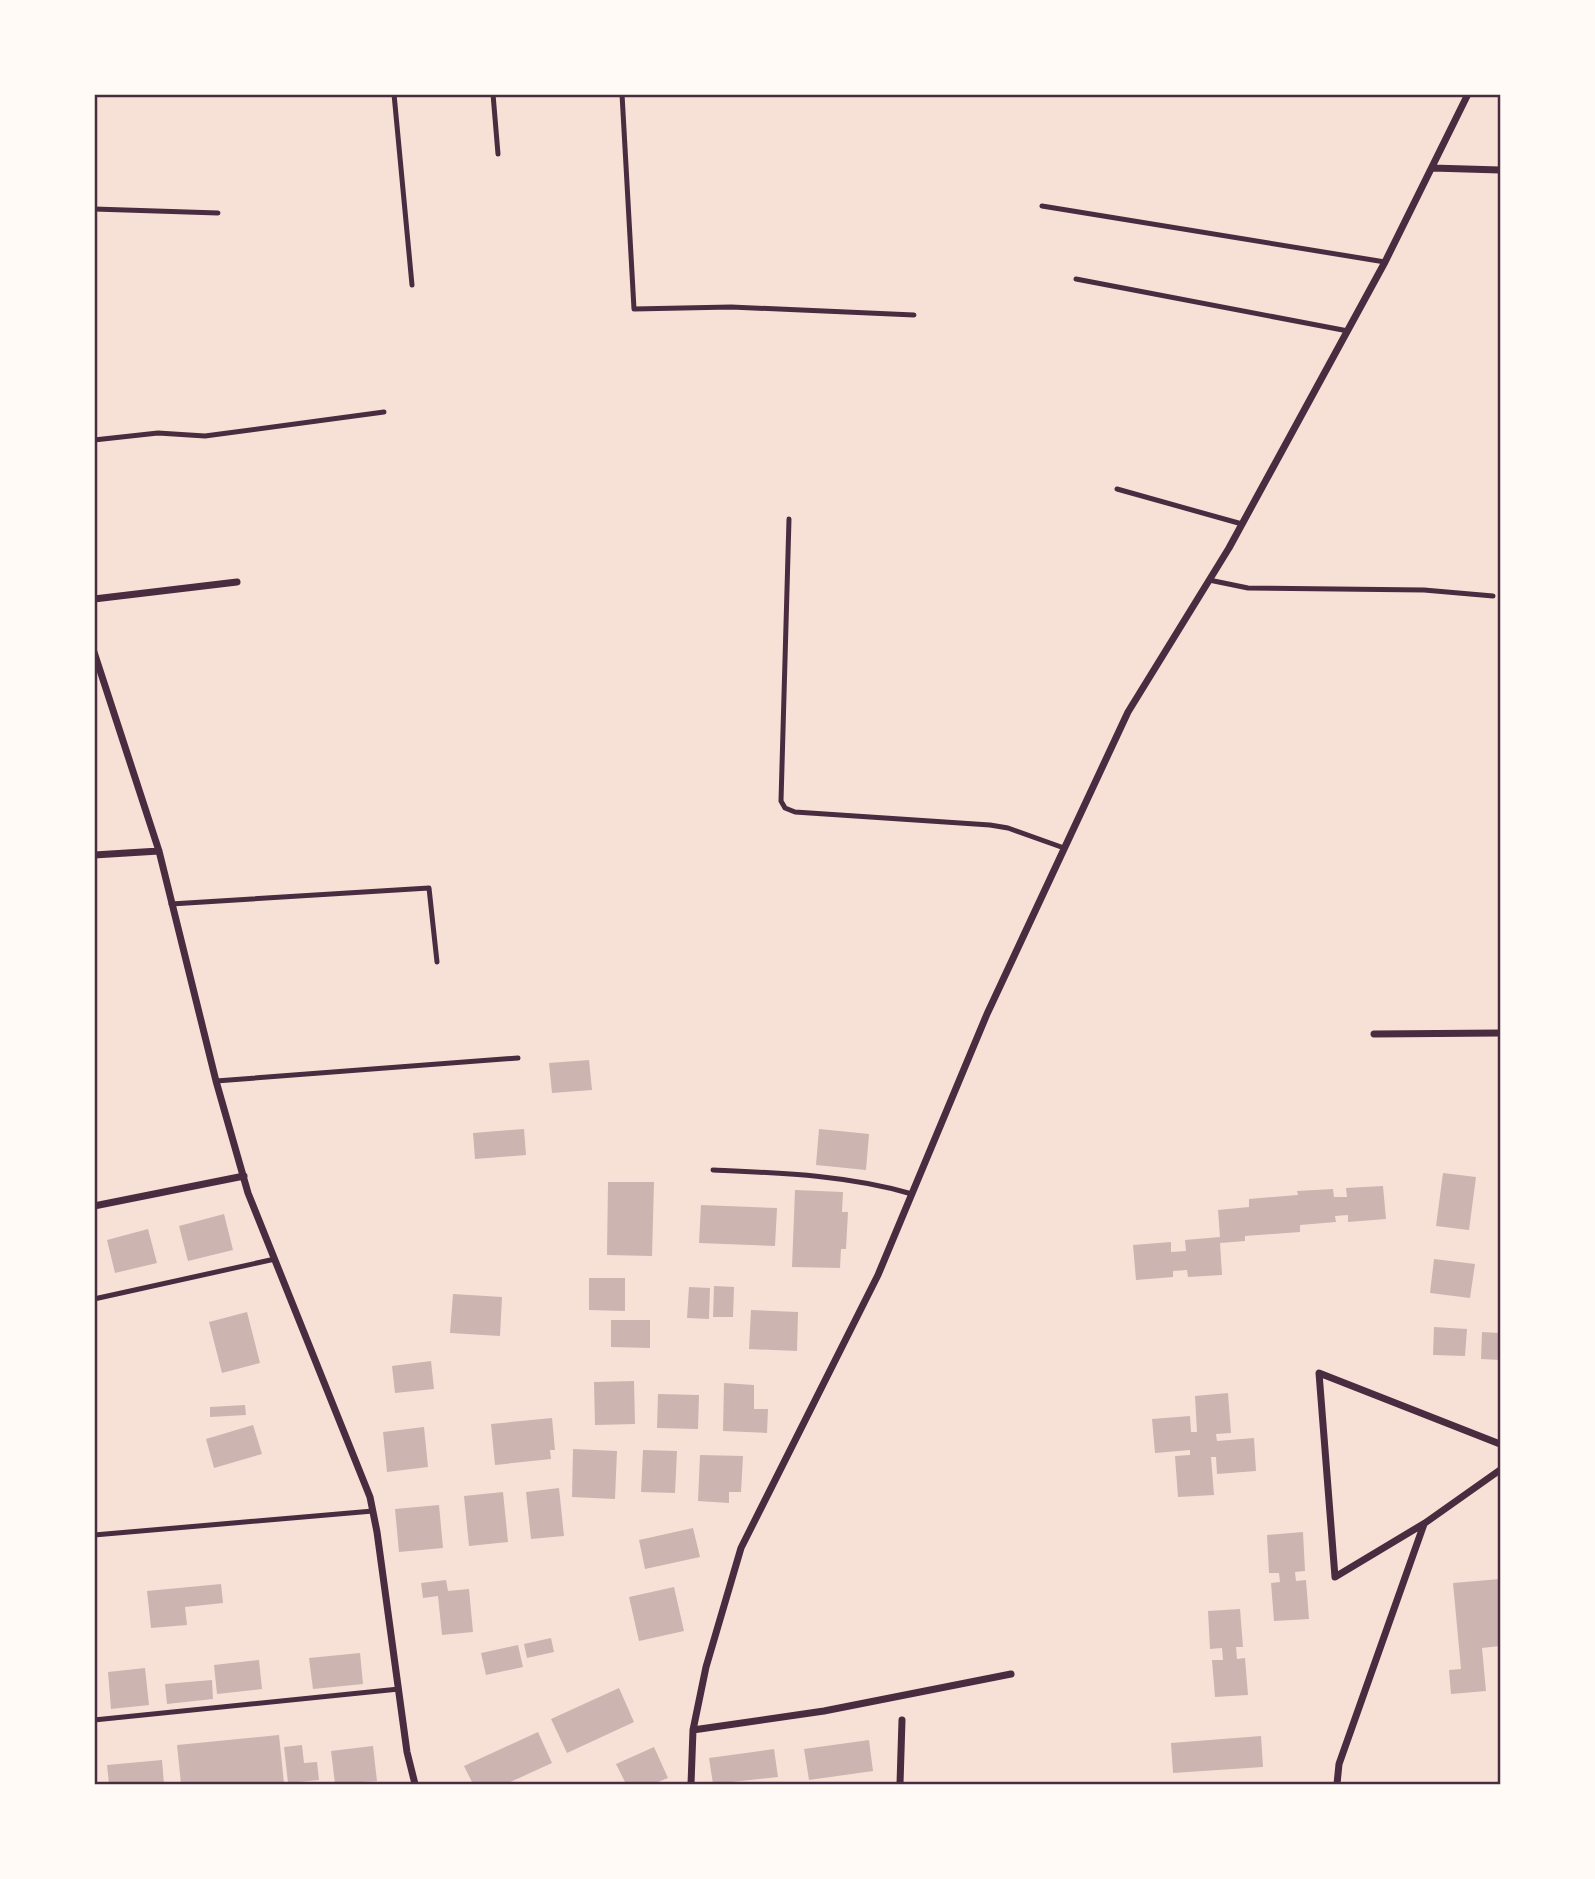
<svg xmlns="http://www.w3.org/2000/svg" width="1595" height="1879" viewBox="0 0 1595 1879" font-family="Roboto,sans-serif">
<rect width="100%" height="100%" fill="#f7e1d7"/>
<path fill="#ccb4b1" d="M589,1060L592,1090L552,1093L549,1063Z
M524,1129L526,1155L475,1159L473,1133Z
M819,1129L869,1134L866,1170L816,1165Z
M1443,1173L1476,1177L1469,1230L1436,1226Z
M608,1182H654L652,1256L607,1255Z
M1383,1186L1386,1219L1348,1222V1215L1335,1216L1336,1222L1300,1225V1232L1245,1236V1241L1220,1243L1222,1275L1188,1277L1187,1270L1173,1271V1277L1136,1280L1133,1245L1171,1242V1252L1186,1251L1185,1240L1220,1237L1218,1210L1249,1207V1199L1298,1195L1297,1191L1333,1189L1334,1197H1347L1346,1188Z
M795,1190L843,1192L842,1212H848L846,1249H841L840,1268L792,1267Z
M701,1205L777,1208L775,1246L699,1243Z
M224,1214L233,1250L188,1261L179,1226Z
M148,1229L157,1263L115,1273L107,1240Z
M1434,1259L1475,1264L1470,1298L1430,1293Z
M589,1278H625V1311L589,1310Z
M714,1286L734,1287L733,1317H713Z
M689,1287L710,1288L709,1319L687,1318Z
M453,1294L502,1297L500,1336L450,1333Z
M751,1310L798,1312L797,1351L749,1349Z
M247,1312L260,1363L222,1373L209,1322Z
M611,1320H650V1348L611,1347Z
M1434,1327L1467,1329L1465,1356L1433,1355Z
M1482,1332L1500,1333V1360L1481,1359Z
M431,1361L434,1389L395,1393L392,1366Z
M634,1381L635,1424L595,1425L594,1382Z
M724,1383L754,1385V1409H768L767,1433L723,1431Z
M1228,1393L1231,1433L1216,1434L1217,1441L1254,1438L1256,1471L1217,1474L1216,1457H1211L1214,1495L1178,1497L1175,1456L1190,1455V1450L1155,1453L1152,1419L1190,1416L1191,1432H1197L1195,1396Z
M658,1394L699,1395L698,1429L657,1428Z
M245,1405L246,1415L210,1417V1407Z
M552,1418L555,1450H550L551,1459L495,1465L491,1424Z
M253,1425L262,1454L214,1468L206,1439Z
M424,1427L428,1467L387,1472L383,1432Z
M573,1449L617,1451L615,1499L572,1497Z
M643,1450L677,1451L675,1493L641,1492Z
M700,1455L743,1456L741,1492H729V1503L698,1501Z
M559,1488L564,1536L531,1539L526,1492Z
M503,1492L508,1542L469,1546L464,1496Z
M439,1505L443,1548L399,1552L395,1509Z
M693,1528L700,1557L645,1569L639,1540Z
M1303,1532L1305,1571L1295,1572L1296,1581L1306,1580L1309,1619L1274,1621L1271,1583L1280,1582L1279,1573H1269L1267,1535Z
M1500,1579V1646L1482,1648L1486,1691L1451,1694L1449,1670L1461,1669L1453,1583Z
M446,1580L448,1591L469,1589L473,1632L442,1635L438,1596L423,1598L421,1583Z
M221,1584L223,1603L185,1607L187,1625L151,1628L147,1591Z
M674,1587L684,1631L639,1641L629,1597Z
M1240,1609L1243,1647H1236L1237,1659L1245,1658L1248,1695L1215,1697L1212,1660H1223L1222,1648L1210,1649L1208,1611Z
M551,1638L554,1652L527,1658L524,1644Z
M518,1645L523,1667L486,1675L481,1653Z
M360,1653L363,1684L313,1689L309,1658Z
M259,1660L262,1689L217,1694L214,1665Z
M145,1668L149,1705L111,1709L108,1672Z
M212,1680L213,1699L167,1704L165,1684Z
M619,1688L634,1722L567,1753L551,1719Z
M538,1732L552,1763L506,1784H473L464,1766Z
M279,1735L284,1783L181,1784L177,1745Z
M1261,1736L1263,1767L1173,1773L1171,1743Z
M869,1740L873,1771L809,1780L804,1749Z
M302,1745L304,1763L317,1762L319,1780L288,1783L284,1747Z
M373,1746L377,1781L335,1784L331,1751Z
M654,1747L668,1778L653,1784H626L616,1764Z
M774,1749L778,1777L713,1784L709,1758Z
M162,1760L164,1784H109L107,1765Z"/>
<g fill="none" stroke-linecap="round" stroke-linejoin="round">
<path stroke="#4a2c40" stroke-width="5" d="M394,94L412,285
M493,94L498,154
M622,94L634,309L731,307L914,315
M1042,206L1385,262
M94,209L218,213
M1076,279L1348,331
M94,440L158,433L205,436L384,412
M1117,489L1242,524
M789,519L781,801L785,808L795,812L990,825L1008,828L1064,848
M1209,580L1248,588L1424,590L1493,596
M171,904L429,888L437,962
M216,1081L518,1058
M713,1170C780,1173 847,1175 912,1194
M94,1299L275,1259
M94,1535L373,1511
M94,1720L399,1689"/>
<path stroke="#4a2c40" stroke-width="7" d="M1432,168L1500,170
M94,599L237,582
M94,652L159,851L216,1081L248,1193L370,1497L377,1532L407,1752L415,1784
M94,855L159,851
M1374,1034L1500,1033
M94,1206L244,1176
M1500,1444L1319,1373L1335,1577L1425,1523L1500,1470
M693,1730L824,1711L1011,1674
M691,1784L693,1730L706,1667L741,1548L878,1275L987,1014L1128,712L1229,548L1385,262L1468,94
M900,1784L902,1720
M1337,1784L1339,1764L1424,1524"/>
</g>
<rect width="1595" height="1879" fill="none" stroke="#fffaf5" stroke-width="192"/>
<rect x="96" y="96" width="1403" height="1687" fill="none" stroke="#4a2c40" stroke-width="2.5"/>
</svg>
